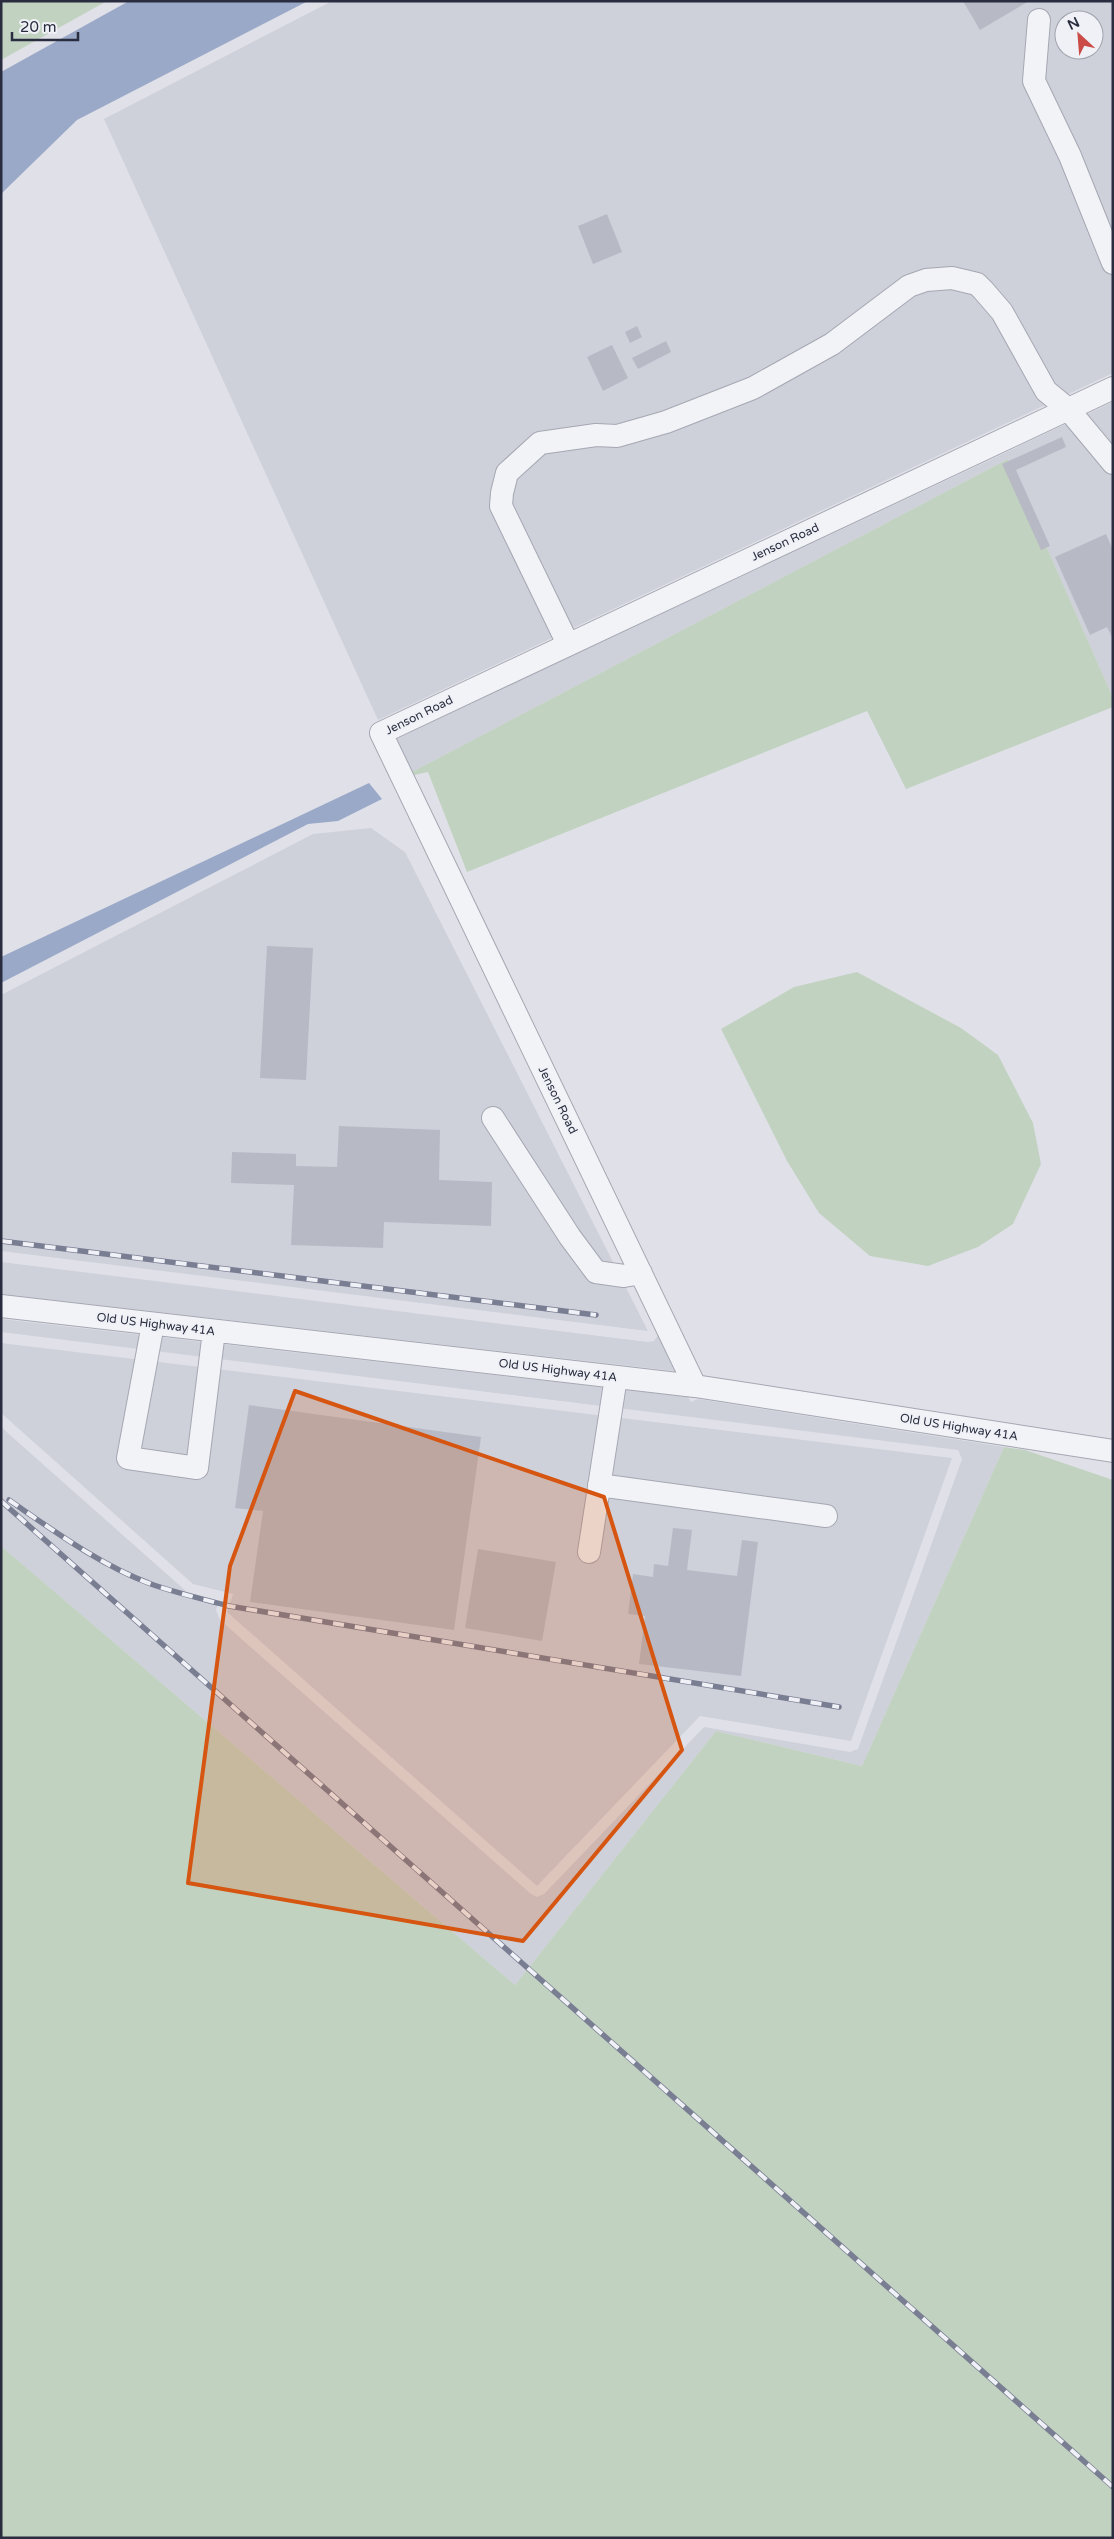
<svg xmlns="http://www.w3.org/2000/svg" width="1114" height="2539" viewBox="0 0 1114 2539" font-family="'Varela Round',sans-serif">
<rect width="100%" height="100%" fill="#e0e1e8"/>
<path fill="#ced0da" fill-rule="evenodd" d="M332,1H1113V373L378,720L104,119ZM1064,20H1094V50H1064Z
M1113,402V698L1008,459L412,772L396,739Z
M371,828L405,852L648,1331L1,1251V995L313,834Z
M1,1262L648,1342L654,1341L658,1335L675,1371L1,1294Z
M1,1319L688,1397L691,1402L698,1399L1004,1447L862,1766L716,1731L515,1985L1,1546V1427L187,1592L219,1601L216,1610L220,1620L531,1894L537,1897L544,1894L704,1727L850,1752L858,1749L962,1459L958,1450L1,1332Z
M1,1343L952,1458L851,1741L700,1716L537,1886L227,1612L233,1594L193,1584L1,1413Z"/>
<path fill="#c2d2c1" d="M1,1H107L1,60Z
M1008,459L1113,698V707L906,789L867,711L467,872L428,772L414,775L412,772Z
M857,972L961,1028L998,1055L1033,1123L1041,1164L1013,1224L978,1247L928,1266L870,1256L819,1213L787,1161L721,1029L794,987Z
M1004,1447L1025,1450L1113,1480V2538H1V1546L515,1985L716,1731L862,1766Z"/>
<path fill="#9ba9c8" d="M129,1H308L77,120L1,194V72Z
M369,783L382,799L338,821L308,824L1,983V957Z"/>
<path fill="#b7bac5" d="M963,1H1029L980,30Z
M607,214L622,252L593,264L578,226Z
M637,326L642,337L630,343L625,332Z
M666,341L671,352L638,369L632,358Z
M612,345L628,378L603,391L587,357Z
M1062,437L1066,447L1016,470L1050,546L1041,550L1002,464Z
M1106,534L1113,550V639L1107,627L1090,635L1055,557Z
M267,946L313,948L306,1080L260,1078Z
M339,1126L440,1130L439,1180L492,1182L491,1226L384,1222L383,1248L291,1245L294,1185L231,1183L232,1152L296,1154V1166L337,1167Z
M249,1405L481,1437L454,1630L250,1602L263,1511L235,1508Z
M673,1528L692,1530L687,1570L737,1576L742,1540L758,1542L741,1676L639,1664L645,1616L628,1614L633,1574L653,1577L654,1564L668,1566Z
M478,1549L556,1562L542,1641L465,1628Z"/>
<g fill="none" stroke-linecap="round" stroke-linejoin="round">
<g stroke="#a5a7b2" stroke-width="24">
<path id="minor" d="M1039,20L1034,81L1070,156L1113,263
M568,644L501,506L502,493L507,473L540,443L596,435L617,436L666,422L753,388L832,344L909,286L926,280L952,278L977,284L983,290L1002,312L1046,391L1068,409L1113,463
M493,1118L570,1237L596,1272L624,1276L641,1273
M1,1306L695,1386L1113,1451
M153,1324L128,1458L197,1468L214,1331
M695,1386L381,733L1113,388
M599,1485L826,1516
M589,1552L616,1377"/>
</g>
<use href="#minor" stroke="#f2f3f7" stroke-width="22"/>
<g stroke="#797e92" stroke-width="5.5">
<path id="rail" d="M1,1241L596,1315
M9,1500C54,1531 100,1565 151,1584C176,1593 203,1599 229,1606L839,1707
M1,1501L1113,2487"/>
</g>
<use href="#rail" stroke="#eff1f6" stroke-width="4" stroke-dasharray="11" stroke-linecap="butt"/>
</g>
<path fill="#d55511" fill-opacity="0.2" stroke="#d55511" stroke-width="4" stroke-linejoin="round" d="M295,1391L604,1497L682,1750L523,1941L188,1883L230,1566Z"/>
<g text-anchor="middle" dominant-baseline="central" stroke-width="4" stroke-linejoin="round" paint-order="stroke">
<g font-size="12" fill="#292d3f" stroke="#eff1f6">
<text transform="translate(785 542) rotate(-25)">Jenson Road</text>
<text transform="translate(419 715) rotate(-26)">Jenson Road</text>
<text transform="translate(558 1100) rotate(64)">Jenson Road</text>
<text transform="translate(156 1324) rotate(7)">Old US Highway 41A</text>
<text transform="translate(558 1370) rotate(7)">Old US Highway 41A</text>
<text transform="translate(959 1427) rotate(9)">Old US Highway 41A</text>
</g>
</g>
<rect width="1114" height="2539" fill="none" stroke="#292d3f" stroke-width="5"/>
<g transform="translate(1079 35) rotate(334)"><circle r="24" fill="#eff1f6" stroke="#a0a3ad"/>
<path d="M0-4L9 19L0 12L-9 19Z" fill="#cb4b47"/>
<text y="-8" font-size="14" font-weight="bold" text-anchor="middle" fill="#292d3f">N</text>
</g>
<path d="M12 32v8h66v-8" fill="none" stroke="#292d3f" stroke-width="2.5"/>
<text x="20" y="32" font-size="15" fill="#292d3f" stroke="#eff1f6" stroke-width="4" paint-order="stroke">20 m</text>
</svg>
